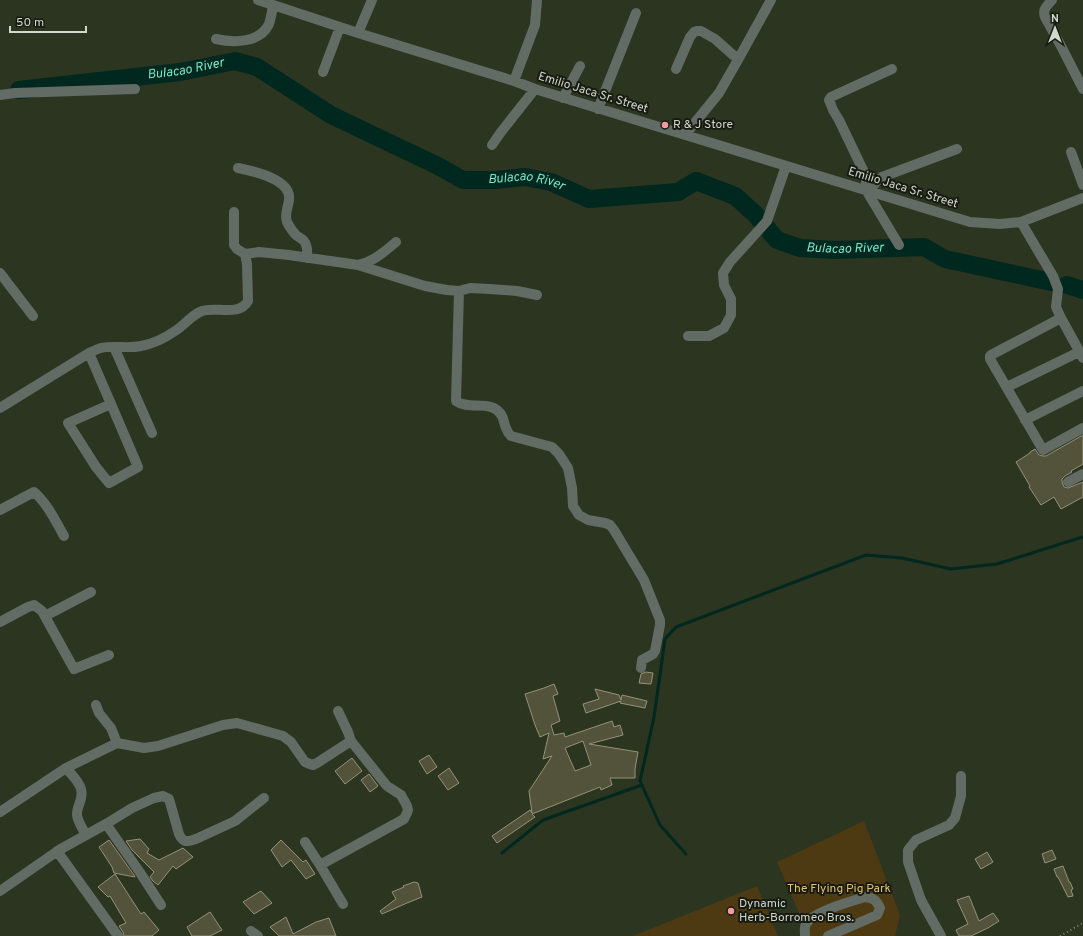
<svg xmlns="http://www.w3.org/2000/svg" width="1083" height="936" viewBox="0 0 1083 936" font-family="Overpass,sans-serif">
<rect width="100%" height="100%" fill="#2c3520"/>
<path fill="#4d3a12" d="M864,821L900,915L895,936H809L777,862Z
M757,886L778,936H633Z"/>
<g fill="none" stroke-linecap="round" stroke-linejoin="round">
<path stroke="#00281e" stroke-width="3" d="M502,853L543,820L642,785
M686,854L660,825L640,781L654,717L665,639L676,627L866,555L902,558L951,569L997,564L1083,537"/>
<g stroke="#00281e" stroke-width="18">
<path id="s1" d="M19,90L180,72L235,61L257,67L331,115L438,166L463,180H495L525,177L551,182L589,199L678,192L696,181L735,196L755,214L777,240L800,248L836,250L924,247L945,259L1051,282"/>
<path d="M1067,285L1083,290"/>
</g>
</g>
<path fill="#53523a" stroke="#949379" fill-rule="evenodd" d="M1083,435V464L1071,471L1072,472L1065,476L1062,479V482L1064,487L1068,488L1083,482V497L1061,509L1054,497L1041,505L1029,487L1030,486L1016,462L1030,453V452L1035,449L1039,455L1043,456H1046Z
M646,672L653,673L651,684L639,683L641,674Z
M554,684L558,694L553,696L560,721L551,725L554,735L564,733L565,737L612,721L614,727L620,725L623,735L589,744L638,752L635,769V778H610L612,785L601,790L600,787L532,814L535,817L497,843L492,836L530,810L532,813L529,791L552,756L543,759L549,733L540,737L535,725L525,694L544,688ZM583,741L591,765L575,771L565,748Z
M595,689L619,695L621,700L622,695L647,701L645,708L620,703L621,701L586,713L583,704L599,699Z
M429,755L437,767L427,774L419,761Z
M352,758L362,771L345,784L335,771Z
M449,768L459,783L448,790L438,776Z
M369,774L378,786L370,792L361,780Z
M140,839L149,849L147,853L159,860L183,848L193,857L176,869L173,866L158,885L153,881L150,877L154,872L132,850L126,841Z
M109,840L134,875L135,877L114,873L112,867L99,847Z
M281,840L303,862L306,860L315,874L306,879L291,860L282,867L271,850Z
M1052,850L1056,859L1045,863L1042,854Z
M987,852L993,862L981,869L975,859Z
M1063,866L1069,882H1070L1073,889L1071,890L1073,896L1068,897L1058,877H1057L1054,869Z
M115,874L141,914L144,912L159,930L152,936H124L123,932L119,926L126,923L110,896L108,897L98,887Z
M414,882L418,883L422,897L407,903L382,914L380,911L396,899L392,892L404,887L403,886Z
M261,891L272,903L254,914L243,902Z
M969,896L979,921L993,913L999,921L988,928L971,936H959L956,930L968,924L957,900Z
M210,912L222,930L210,936H192L187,927Z
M286,917L293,934L316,922L329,918L336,936H279L270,927Z"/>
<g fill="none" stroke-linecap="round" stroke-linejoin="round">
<path stroke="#808877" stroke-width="2" stroke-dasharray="1 3" stroke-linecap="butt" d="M1060,936L1083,923"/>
<path stroke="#626b64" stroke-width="10" d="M258,0L358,33L514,81L535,89L970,222L1000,224L1021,222L1083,198
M1052,0C1047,6 1042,9 1045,17L1061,46L1083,89
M358,33L372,0
M216,39C234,43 260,43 269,24C271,18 272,11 273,6
M676,69L690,37L694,32L697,31H701L715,39L733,55L739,58
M892,69L831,97L829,100L833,110L839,120L864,172L866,180V190L899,245
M323,72L340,27
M514,81L535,25L537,0
M0,95L15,93L135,89
M563,98L580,66
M598,109L636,13
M685,135L719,93L739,58L771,0
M492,145L501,132L535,89
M1071,152L1083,185
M238,168C253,171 292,179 289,200C288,208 284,214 287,222C289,226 292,231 296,235C299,238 305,239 306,245C308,249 307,254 307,258
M870,191L876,182L882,177L957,149
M1021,222L1053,276L1058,289L1056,307L1061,318L1083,358
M245,254L259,252L289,255L358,265L425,286L447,290L459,291L470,288L490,289L517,291L537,295
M358,265C373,262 384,252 396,242
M0,273L33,316
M459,291L456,401C469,411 492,398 502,416C504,420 504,424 506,428C507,431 509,434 511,436L552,447L559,454L568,468L572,488L573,506L579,515L588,520L605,523L610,525L614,530L644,580L660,620V625L655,651L653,654L642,660L641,668
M1061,318L991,355L990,356V359L1043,450L1083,428
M688,336H709L724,328L731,315V299L724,285L723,273L730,262L767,221L786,166
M114,347L152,433
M89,353L111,404
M1007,387L1079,352
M111,404L138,467L109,483L96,467L68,423Z
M0,408L89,353C93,351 97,349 101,348C114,345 127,349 141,346C152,344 165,338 175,331C184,326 191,315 202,311C216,306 239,317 248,301L247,264L245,254L237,249L234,245V212
M1025,420L1083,391
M1068,482L1083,474
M0,510L34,492C47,503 56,522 64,536
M45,616L91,592
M0,622L28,607L34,605L42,611L74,669L109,655
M96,705L99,713L111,728L117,743
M338,711L348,732L351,741
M0,812L66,768
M106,824L139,871L161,905
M86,835C83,829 77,821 77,814C77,805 84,799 81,789C79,781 71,774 66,768L117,743L144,748L158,746L223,725L237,723L283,736L291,742L305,762L310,764L313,765L317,763L351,741L387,786L401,795L407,806L408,810L407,813L404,819L320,865L343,904
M305,842L320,865
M57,851L118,936
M0,891L59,850L106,824L132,808L154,798L163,796L169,799L179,834C183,843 187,842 196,839L235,821L264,798
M251,931L258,936
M805,936C805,932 804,927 806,924C812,912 852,901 865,897C874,898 877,901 880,908L877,915L828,936
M941,936L921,900L908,862V850L916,840L949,825L955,818L961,796V776"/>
</g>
<g fill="#f49b9f" stroke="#171b12" stroke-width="1.5">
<circle cx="665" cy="125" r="4"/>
<circle cx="731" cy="911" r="4"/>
</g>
<g text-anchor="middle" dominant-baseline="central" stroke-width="4" stroke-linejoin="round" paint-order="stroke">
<g font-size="12" fill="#d1d8cb" stroke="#171b12">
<text transform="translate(593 93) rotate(17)">Emilio Jaca Sr. Street</text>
<text transform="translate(903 188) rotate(17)">Emilio Jaca Sr. Street</text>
</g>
<g font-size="12" fill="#d1d8cb" stroke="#171b12" text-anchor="start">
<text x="673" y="125">R &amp; J Store</text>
<text x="739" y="904">Dynamic<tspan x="739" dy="14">Herb-Borromeo Bros.</tspan></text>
</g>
<g font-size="12" fill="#e9c06e" stroke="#171b12">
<text x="839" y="889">The Flying Pig Park</text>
</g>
<g font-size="13" font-style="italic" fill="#79e7c8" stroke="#171b12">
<text stroke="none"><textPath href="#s1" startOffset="168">Bulacao River</textPath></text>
<text stroke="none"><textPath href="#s1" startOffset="540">Bulacao River</textPath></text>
<text stroke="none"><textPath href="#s1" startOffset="889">Bulacao River</textPath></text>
</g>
</g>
<g transform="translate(1055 28)" stroke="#171b12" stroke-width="3" paint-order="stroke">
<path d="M0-3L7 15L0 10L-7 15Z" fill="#d1d8cb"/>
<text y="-6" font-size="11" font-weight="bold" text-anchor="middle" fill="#d1d8cb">N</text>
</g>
<path d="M10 26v6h76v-6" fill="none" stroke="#d1d8cb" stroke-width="2"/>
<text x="16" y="26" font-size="12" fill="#d1d8cb" stroke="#171b12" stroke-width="3" paint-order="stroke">50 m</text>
</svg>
